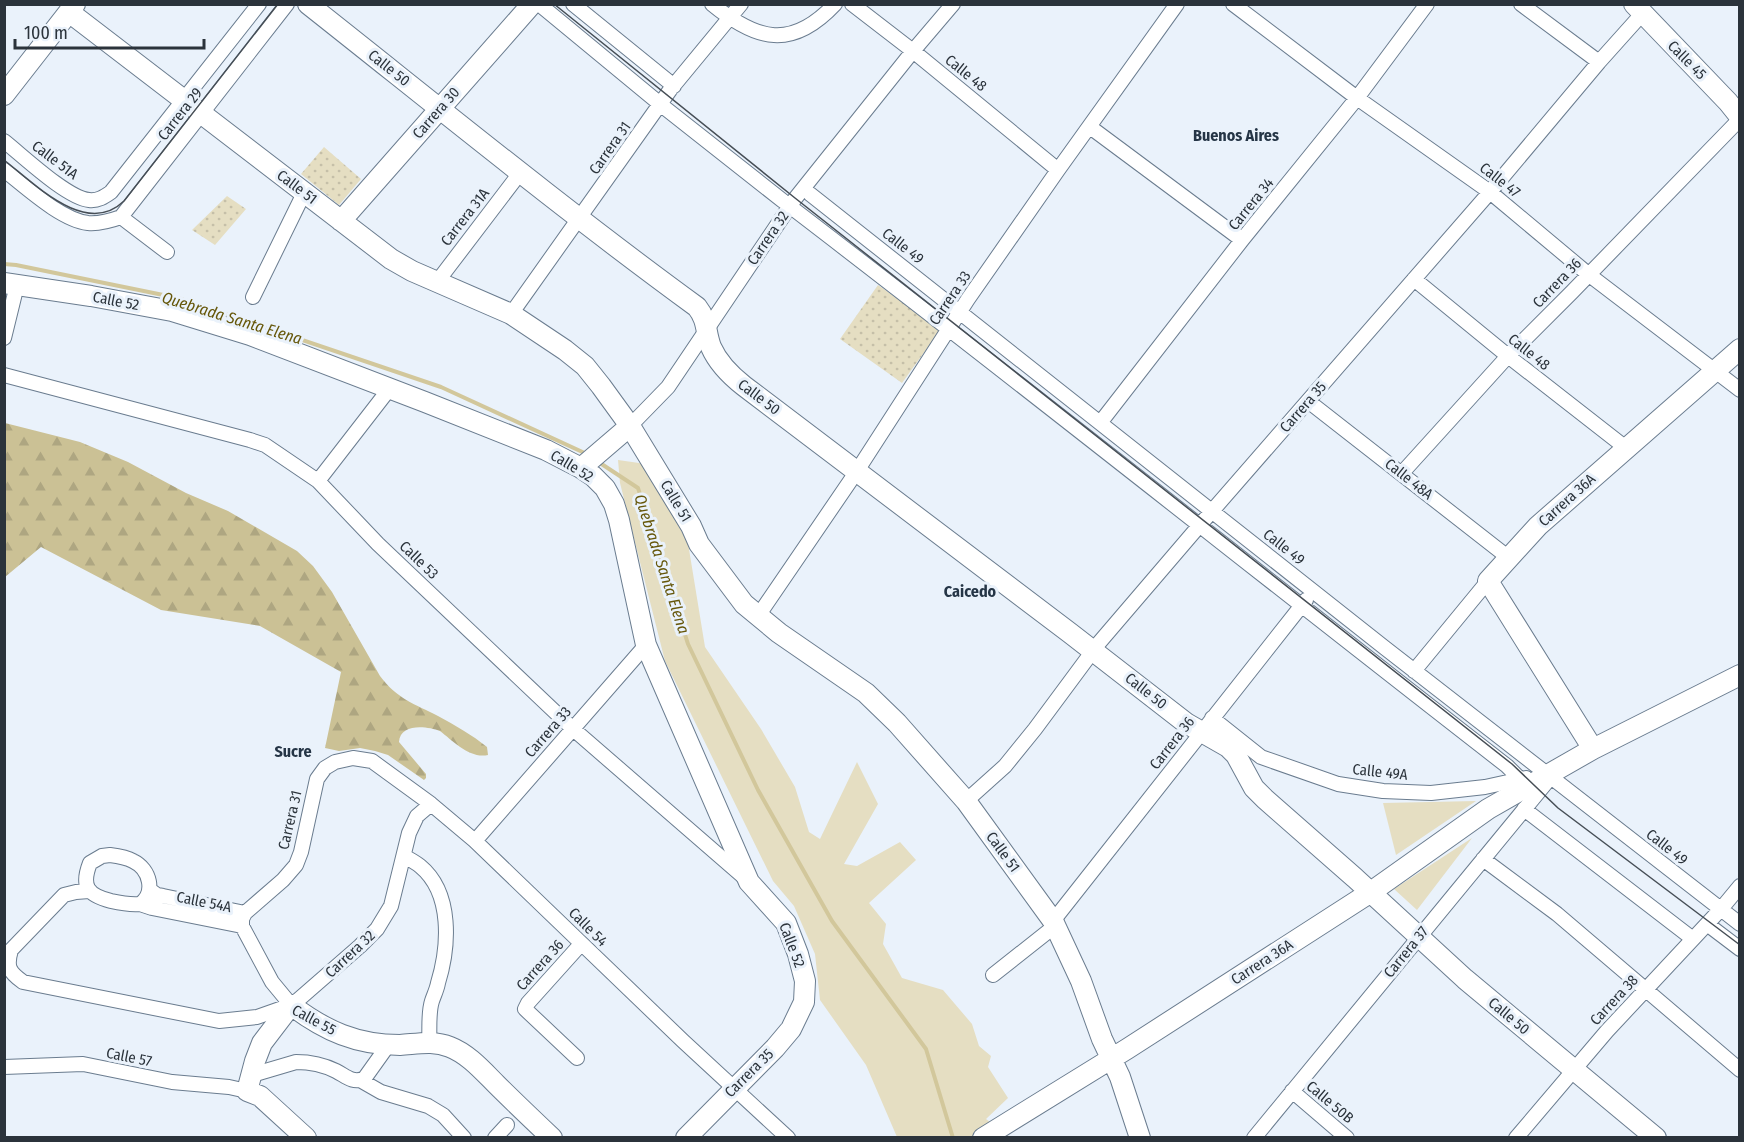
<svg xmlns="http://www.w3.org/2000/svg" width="1744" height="1142" viewBox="0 0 1744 1142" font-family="'Fira Sans Condensed',sans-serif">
<defs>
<pattern id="forest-firs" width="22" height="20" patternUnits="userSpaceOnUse" patternTransform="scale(1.5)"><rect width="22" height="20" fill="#cbc195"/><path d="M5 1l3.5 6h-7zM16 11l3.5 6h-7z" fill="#aea681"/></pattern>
<pattern id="park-dots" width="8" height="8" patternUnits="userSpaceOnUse" patternTransform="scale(1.5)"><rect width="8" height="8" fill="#e5dec2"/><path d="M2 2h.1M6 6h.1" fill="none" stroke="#c5bfa8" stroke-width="1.8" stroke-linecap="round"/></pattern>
</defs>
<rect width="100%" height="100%" fill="#eaf2fb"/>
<path fill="#e5dec2" d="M618,460L646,464L688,543L705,647L761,729L795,787L809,832L820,839L857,762L878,804L844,864L857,866L900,842L916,860L869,903L886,924L883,944L902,978L943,990L972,1024L979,1046L991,1056L988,1067L1008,1098L986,1119L1010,1137H897L866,1065L820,1000L815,954L794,906L773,881L665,661L620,483Z
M1476,801L1396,855L1383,803Z
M1472,838L1417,910L1394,889Z"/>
<path fill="url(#forest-firs)" d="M5,423L80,442L128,462L186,493L228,511L297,551L313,566L332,592L380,676C397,699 415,704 438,716C455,725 472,735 487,747L488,755C470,759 453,741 440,731C427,726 400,723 399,742L426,774V778L424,780L388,755L375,751L360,748L339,751L325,748L341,672L260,626L161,610L41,547L5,577Z"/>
<path fill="url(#park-dots)" d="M324,147L361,179L339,205L301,174Z
M227,196L246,209L215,245L192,230Z
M878,285L941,329L902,383L840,339Z"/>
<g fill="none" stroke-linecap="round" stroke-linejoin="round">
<path stroke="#d2c79b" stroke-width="4" d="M4,264L16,265L178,298L441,387L589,455
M597,461L638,488L688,644L758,790L832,921L926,1049L953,1138"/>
<g stroke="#6a7c8f" stroke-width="16">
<path id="street" d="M539,4L665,108L783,201
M573,4L674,86
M712,4C757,41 792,50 835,4
M852,4L913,51L1058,170
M1233,4L1357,98L1490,192L1588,274L1740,390
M1521,4L1599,62
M1090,127L1242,240
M4,141C23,156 67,198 89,200C98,201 104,197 111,192L259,4
M4,170C26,187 61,220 88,223C100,224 110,221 121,217L287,4
M810,194L1385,648L1740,924
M796,211C1035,394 1270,582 1507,766L1520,779
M121,217L167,252
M1414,279L1508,356L1626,448
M437,282L520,173
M253,297L304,193
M511,314L670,90L741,4
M4,338L17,285
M4,375L250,440L265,445L318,481L378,544L572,728L746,879
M1308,401L1509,558
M1100,423L1242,240L1357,98L1427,4
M630,426L668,387L794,200L913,51L953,4
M1402,473L1508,356L1572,292L1740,119
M318,481L390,388
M758,616L857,471L968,299L1058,170L1177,4
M1414,671L1488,581
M1212,718L1261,757L1338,784L1383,791L1431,793L1485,787L1526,778
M966,801L1005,766L1035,729L1098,644L1199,526L1490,192L1599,62L1642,14
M1524,809L1693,939
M475,841L646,645
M110,855C118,856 126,857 133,861C150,869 156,893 140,904C130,905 120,903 111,901C87,895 81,886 90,863L102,856Z
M404,856C409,859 415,862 420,866C453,893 449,947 438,983C437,989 434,995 432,1001C428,1013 430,1029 429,1042
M1483,859L1557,914L1740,1070
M150,890L157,895L163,896L245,913
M89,891L76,892L64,895L11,950C6,967 9,972 23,982L219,1021L257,1017L291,1005L298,1000L360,946L377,929L391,906L409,833L417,816L431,804
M140,904L152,908L242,926
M1053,921L1306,600
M1707,924L1740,949
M242,926V919L245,913L283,880L296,865L301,852L317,779L325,768L335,762L353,758L372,761L431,804L475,841L683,1041L788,1138
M242,926L272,982L291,1005
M993,975L1055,926
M577,1058L525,1009L528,1003L581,944
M4,1067L83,1064L172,1082L229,1087L247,1091
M252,1075L296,1062C309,1062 324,1065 336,1071C346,1076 351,1083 364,1079L389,1044
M360,1080L381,1092L428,1106L443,1115L464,1138
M1292,1091L1347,1138
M495,1138L507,1125
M1254,1138L1550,778
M1516,1138L1607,1031L1721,909L1740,886"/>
</g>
<g stroke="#6a7c8f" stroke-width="22">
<path id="secondary" d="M308,4C437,106 564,210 697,307C708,321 705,331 711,347C718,363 730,375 744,386L1070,633L1186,723L1228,747L1236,755L1254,788L1265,799L1355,878L1465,979L1656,1138
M1634,4L1728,102L1740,117
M69,12L391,259L412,271L511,314L565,350L585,366L601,386L630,426L691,526L699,544L744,604L779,633L866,693L897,723L966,801L1053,921L1081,981L1102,1039L1120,1077L1140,1138
M4,95L75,4
M341,221L532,4
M4,283L91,296L172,311L250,335L425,402L546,450L581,468L593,476L605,488L614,504L619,520L646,645L749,882L786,923L798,954L805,981L804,1002L791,1029L775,1048L686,1138
M581,468L630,426
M1593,749L1488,581L1538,526L1740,349
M306,1138L260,1096L247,1091L255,1061L262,1043L291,1005C325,1031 357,1045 400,1045C417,1044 433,1040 450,1047C468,1054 482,1070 496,1084C514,1102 533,1120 552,1138
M983,1138L1127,1049L1371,892L1488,809L1593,749L1740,675"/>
</g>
<use href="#street" stroke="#fff" stroke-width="14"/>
<use href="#secondary" stroke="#fff" stroke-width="20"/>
<path stroke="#464e56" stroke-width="1.5" d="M554,4L795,198L1512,764L1558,808L1740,945
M4,160C34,183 86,238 124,201L278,4"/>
</g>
<g text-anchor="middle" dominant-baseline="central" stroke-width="6" stroke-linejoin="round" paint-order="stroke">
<g font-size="15" fill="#2b333b" stroke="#eaf2fb">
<text transform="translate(1687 60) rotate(45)">Calle 45</text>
<text transform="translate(389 68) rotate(38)">Calle 50</text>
<text transform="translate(966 73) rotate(39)">Calle 48</text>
<text transform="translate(436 113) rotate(-49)">Carrera 30</text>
<text transform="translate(180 114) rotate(-52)">Carrera 29</text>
<text transform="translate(610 148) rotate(-55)">Carrera 31</text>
<text transform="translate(55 160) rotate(37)">Calle 51A</text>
<text transform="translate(1500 180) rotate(38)">Calle 47</text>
<text transform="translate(297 187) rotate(37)">Calle 51</text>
<text transform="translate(1251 204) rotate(-51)">Carrera 34</text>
<text transform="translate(465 217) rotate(-52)">Carrera 31A</text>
<text transform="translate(768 238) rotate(-56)">Carrera 32</text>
<text transform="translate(903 246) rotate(38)">Calle 49</text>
<text transform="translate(1557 283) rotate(-46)">Carrera 36</text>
<text transform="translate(950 298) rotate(-56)">Carrera 33</text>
<text transform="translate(116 301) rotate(11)">Calle 52</text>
<text transform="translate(1529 352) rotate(38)">Calle 48</text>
<text transform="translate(759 397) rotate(37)">Calle 50</text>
<text transform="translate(1303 407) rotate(-49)">Carrera 35</text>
<text transform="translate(572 466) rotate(31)">Calle 52</text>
<text transform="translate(1409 479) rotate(38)">Calle 48A</text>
<text transform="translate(1567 500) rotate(-42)">Carrera 36A</text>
<text transform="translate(676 501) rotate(59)">Calle 51</text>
<text transform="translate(1284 547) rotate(38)">Calle 49</text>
<text transform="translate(419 560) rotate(44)">Calle 53</text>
<text transform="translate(1146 691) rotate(38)">Calle 50</text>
<text transform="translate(548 732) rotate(-49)">Carrera 33</text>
<text transform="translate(1172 743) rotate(-52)">Carrera 36</text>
<text transform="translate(1380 772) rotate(6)">Calle 49A</text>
<text transform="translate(290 820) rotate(-77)">Carrera 31</text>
<text transform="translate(1667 847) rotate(38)">Calle 49</text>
<text transform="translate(1003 852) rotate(54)">Calle 51</text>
<text transform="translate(204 902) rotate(11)">Calle 54A</text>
<text transform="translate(588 927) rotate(45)">Calle 54</text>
<text transform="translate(792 945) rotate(69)">Calle 52</text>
<text transform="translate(1406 952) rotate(-51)">Carrera 37</text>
<text transform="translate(350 954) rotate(-43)">Carrera 32</text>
<text transform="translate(1262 962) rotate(-33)">Carrera 36A</text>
<text transform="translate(540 965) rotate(-48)">Carrera 36</text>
<text transform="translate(1614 1000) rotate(-47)">Carrera 38</text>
<text transform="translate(1509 1016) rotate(40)">Calle 50</text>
<text transform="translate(314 1020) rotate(28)">Calle 55</text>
<text transform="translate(129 1057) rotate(11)">Calle 57</text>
<text transform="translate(749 1073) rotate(-45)">Carrera 35</text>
<text transform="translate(1330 1102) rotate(40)">Calle 50B</text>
</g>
<g font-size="16" font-weight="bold" fill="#253546" stroke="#eaf2fb">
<text x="1236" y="135">Buenos Aires</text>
<text x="970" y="591">Caicedo</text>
<text x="293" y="751">Sucre</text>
</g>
<g font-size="16" font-style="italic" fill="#66570a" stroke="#eaf2fb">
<text transform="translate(232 318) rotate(17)">Quebrada Santa Elena</text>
<text transform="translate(662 564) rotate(72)">Quebrada Santa Elena</text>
</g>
</g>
<rect width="1744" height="1142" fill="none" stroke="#2b333b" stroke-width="12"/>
<path d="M15 39v9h189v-9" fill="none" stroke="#2b333b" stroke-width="3"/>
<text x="24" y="39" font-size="18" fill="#2b333b" stroke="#eaf2fb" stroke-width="4.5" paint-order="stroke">100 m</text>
</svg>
